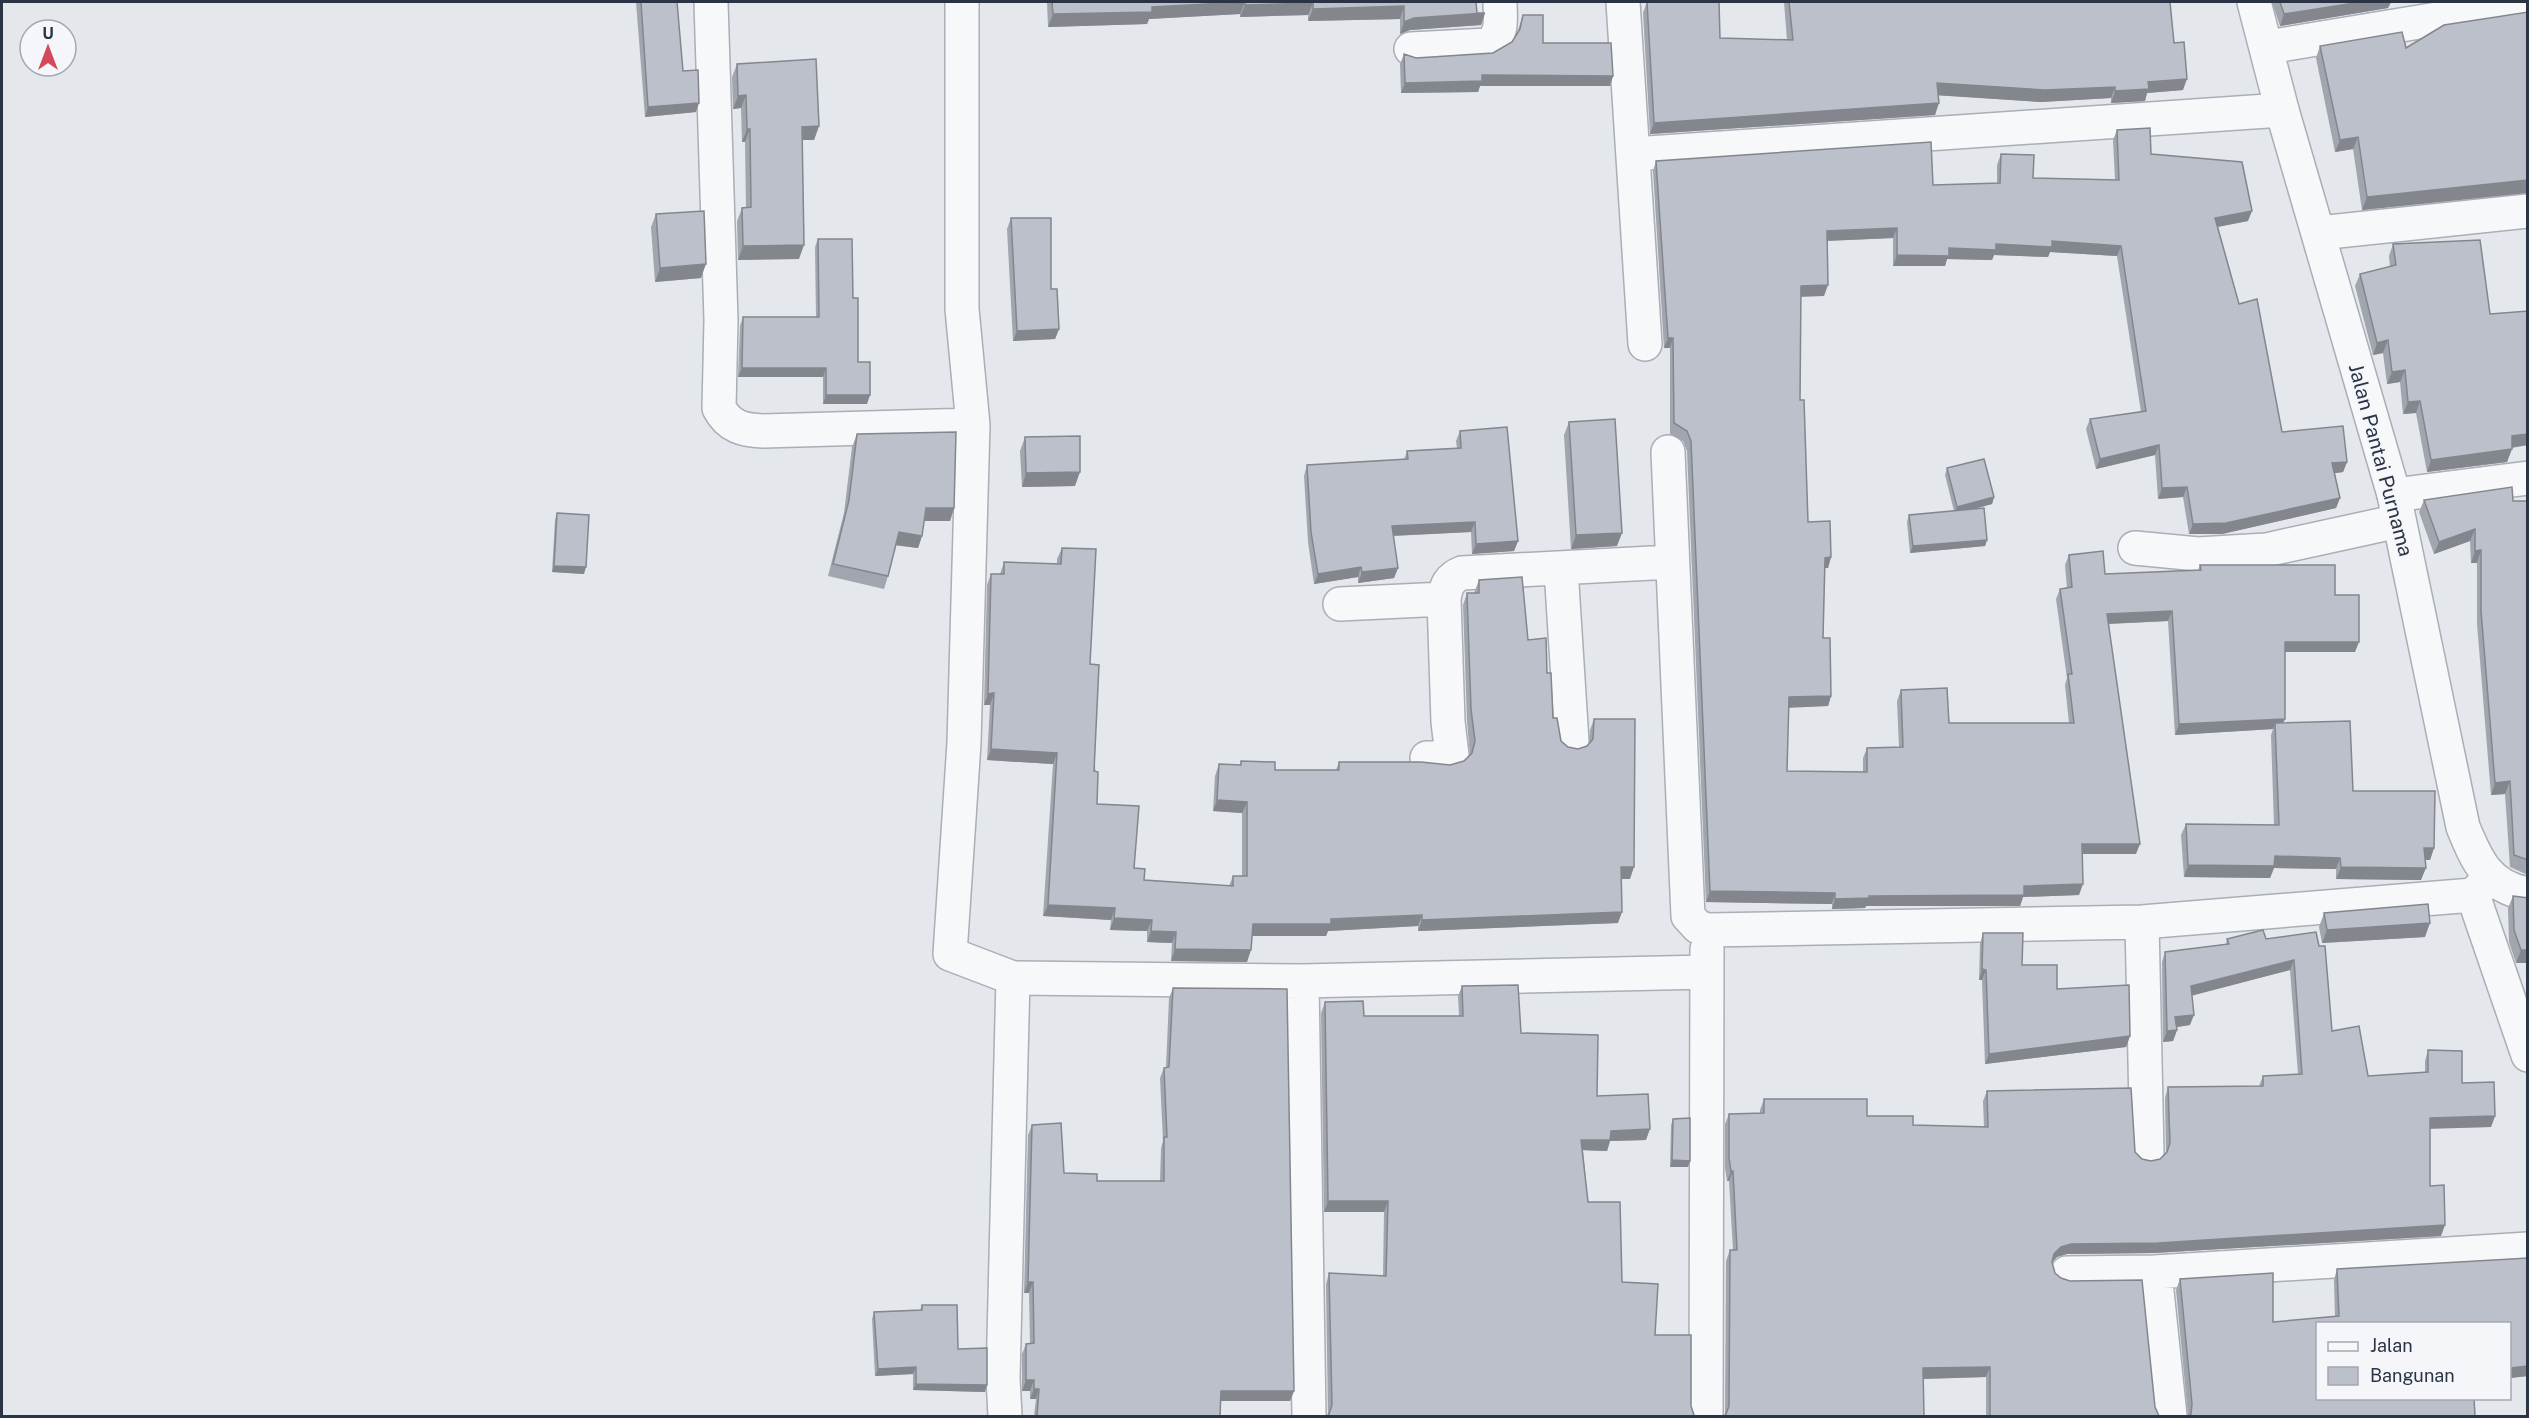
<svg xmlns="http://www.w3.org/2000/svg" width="2529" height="1418" viewBox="0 0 2529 1418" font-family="'Public Sans',sans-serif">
<rect width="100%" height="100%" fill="#e4e7ec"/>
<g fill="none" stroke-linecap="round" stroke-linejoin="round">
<g stroke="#a9aeb7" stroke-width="36">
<path id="minor" d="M711,2L721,320L719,408C729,427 743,430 763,431L973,425
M962,2V309L973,425L964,743L950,954L1013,978L1302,981L1707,972
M1623,2L1645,344
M2268,47L2528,4
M1411,49L1488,45C1504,35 1500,18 1500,2
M1633,154L2282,110
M2319,233L2528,211
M1668,452L1688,916L1698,927L1708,930L2142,922L2473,895L2491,877
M2394,495L2528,478
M2135,548L2198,554L2266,550L2399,521
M1561,569L1572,742
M1340,604L1444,599
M1427,758H1445L1452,755L1448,722L1444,599C1446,586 1449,578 1462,573L1671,562
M2473,895L2528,1055
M2142,922L2147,1153
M1302,981L1309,1416
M2155,1272L2170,1416
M2067,1273L2155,1272L2528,1249
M1005,1416L1003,1378L1013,978
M1706,1416L1707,949"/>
</g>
<g stroke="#a9aeb7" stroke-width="36">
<path id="tertiary" d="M2254,2L2282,110L2394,495L2463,827C2477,861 2488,887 2528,894"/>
</g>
<use href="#minor" stroke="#f7f8fa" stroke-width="33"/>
<use href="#tertiary" stroke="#f7f8fa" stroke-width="33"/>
</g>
<path fill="#a1a5ae" d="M636,2H677L683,71L696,112L645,117Z
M1047,2H1476L1477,13H1485L1481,25L1410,30L1400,34V19L1308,21V15L1240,17V14L1149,19L1147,24L1048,27Z
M1647,2L1720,38L1787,40L1784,2H2170L2174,43L2183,90L2147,93L2145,101L2111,103V98L2041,102L1938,95L1935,115L1650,134L1643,13Z
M2272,2H2391L2388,8L2280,26Z
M1523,15L1543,43L1613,76L1610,86H1480L1478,92L1401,93L1400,64L1404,54L1416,58L1493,53L1512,42L1517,33Z
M2320,46L2406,48L2526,192L2362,210L2353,149L2335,152L2316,58Z
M737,64L819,126L814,140H802L799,259L738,260L737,221L742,208H746L745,142H742L741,108L733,109L732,77Z
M2117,130L2248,221L2218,227L2239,304L2282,432L2347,462L2343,472L2335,473L2340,498L2336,508L2222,534H2189L2183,497L2158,499L2155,455L2096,469L2086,429L2090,419L2141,412L2117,256L2050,252L2048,257L1994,255L1992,260L1947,259L1945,266H1893V238L1827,241L1824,296H1801L1800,400L1808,522L1831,557L1828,568H1825L1823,638L1831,696L1828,706L1788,707L1787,771L1863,772V758L1867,748L1899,747L1897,701L1901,690L1949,723H2069L2065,685L2067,678L2056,599L2060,589L2067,588L2065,565L2069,555L2105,574L2198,570L2200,565L2335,595L2355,652H2285L2283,723L2353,791L2434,848L2430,860H2425L2421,880L2336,879V869L2274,868L2270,878L2184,877L2181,835L2186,824L2274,825L2271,735L2273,729L2175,735L2168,621L2109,624L2136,854H2082L2079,895L2023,897L2020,906H1866L1865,908L1832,909V904L1706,902L1687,451L1683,441L1670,434V348H1664L1653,171L1656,161L1933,185L1997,183V165L2001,154L2033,178L2115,180L2113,140Z
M656,214L701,278L655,282L651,227Z
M1011,218L1051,289L1059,329L1055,339L1013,341L1007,229Z
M818,239L853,298L858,362L867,404H823V377H738L740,326L743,317H816L815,247Z
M2393,244L2490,314L2528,311V445L2512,448L2507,462L2427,472L2416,413L2403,414L2400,382L2387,384L2383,353L2373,355L2355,286L2360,274L2390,267L2389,256Z
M1569,422L1617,546L1571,549L1564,435Z
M1460,431L1518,541L1514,551L1472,554L1471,532L1393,536L1398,568L1394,578L1358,583V577L1314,584L1308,542L1304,476L1307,465L1404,460L1407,451L1457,448L1456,441Z
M857,434L954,508L950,521H924L922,536L918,548L896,545L888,576L884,589L828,576L844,513L852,447Z
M1025,437L1075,486L1022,487L1020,451Z
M1947,468L1994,497L1992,504L1970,510L1987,540L1985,546L1910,553L1907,522L1909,515L1954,511L1945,475Z
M2424,500L2528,501V875L2510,867L2505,794L2491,795L2477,624V563H2471L2470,541L2434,554L2419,512Z
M557,513L584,574L552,572L555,520Z
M1062,548L1090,664L1097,804L1134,868L1144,880L1229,886L1233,876H1242V813L1213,811L1215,776L1219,764L1240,765L1241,761L1275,770H1336L1339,762L1450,765L1464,761L1470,755L1467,721L1463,605L1467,593H1474L1479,580L1528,640L1547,673L1553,718L1561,741L1568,747L1578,749L1587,746L1589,743L1590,730L1594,719L1630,879H1621L1618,923L1418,931V926L1328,931L1326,936H1252L1247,962L1171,961L1172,943L1147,942V931L1110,930L1111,920L1043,916L1053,764L987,760L990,705H984L987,585L991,574H1000L1004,562L1057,564V559Z
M2513,896L2528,898V963H2516L2509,942L2508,908Z
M2324,913L2425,937L2322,943L2319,927Z
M2316,932L2332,1031L2368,1076L2425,1072V1061L2428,1050L2495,1116L2491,1127L2430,1128V1186L2441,1236L2154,1253L2067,1254L2057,1257L2052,1262L2055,1273L2155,1407L2159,1416H1986V1377L1923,1379L1725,1416L1726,1261L1730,1250H1733L1729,1181H1727L1725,1168V1124L1729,1114L1760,1113V1110L1764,1099L1913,1125L1984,1127L1983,1101L1987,1091L2135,1152L2142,1159L2151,1161L2160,1159L2166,1153L2165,1098L2168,1087L2259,1086L2263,1076L2298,1074L2290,970L2192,995L2190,1025L2176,1027L2177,1030L2173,1041L2163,1042L2162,962L2165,952L2226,944L2227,939H2266Z
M1983,933L2022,965L2057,989L2130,1036L2126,1047L1985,1064L1982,980H1979L1980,944Z
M1462,986L1597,1096L1646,1140L1610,1141L1607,1151L1583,1150L1588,1202L1622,1282L1655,1335L1691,1406L1694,1415L1328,1416L1326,1284L1329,1273L1383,1276L1384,1212H1324L1321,1013L1325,1002L1364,1016H1459L1458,996Z
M1173,988L1294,1391L1290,1401H1221L1220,1416H1034L1036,1399H1030V1391H1022V1354L1026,1344H1030L1029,1293H1024L1028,1135L1032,1125L1064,1173L1097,1181H1160L1161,1148L1163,1141L1160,1078L1164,1068L1166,1067L1169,998Z
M1673,1119L1688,1167H1670L1671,1125Z
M2528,1258V1376L2510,1378V1323H2318L2188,1416L2176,1290L2180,1279L2273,1322L2335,1316L2334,1280L2337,1269Z
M922,1305L958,1349L985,1392L913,1390V1374L875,1376L872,1319L874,1312L920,1310Z"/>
<path fill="#83868d" d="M1245,2L1240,14L1149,19L1147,24L1048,27L1053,14L1152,7Z
M2361,2H2391L2388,8L2280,26L2284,14Z
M1313,3L1308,15L1240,17L1245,5Z
M1404,6L1400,19L1308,21L1313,9Z
M1485,13L1481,25L1410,30L1400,34L1404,22L1414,18Z
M1482,75L1613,76L1610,86H1480L1478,92L1401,93L1405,83Z
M2187,79L2183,90L2147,93L2145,101L2111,103L2115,91L2148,82Z
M1937,83L2115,87L2111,98L2041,102L1933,95Z
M746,95L741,108L733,109L738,96Z
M699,103L696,112L645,117L648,107Z
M1939,103L1935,115L1650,134L1654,123Z
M819,126L814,140H797L802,127Z
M747,129H750L745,142H742Z
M2358,137L2353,149L2335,152L2340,140Z
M2528,180V193L2362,210L2367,197Z
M2252,211L2248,221L2211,228L2215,218Z
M1897,228L1893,238L1823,241L1827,231Z
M2052,241L2121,246L2117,256L2050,252L2048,257L1994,255L1992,260L1947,259L1945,266H1893L1897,255L1949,248Z
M804,245L799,259L738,260L743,246Z
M706,264L701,278L655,282L660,268Z
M1828,285L1824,296L1798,297L1801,286Z
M1059,329L1055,339L1013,341L1017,331Z
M1668,338H1673L1670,348H1664Z
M2388,340L2383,353L2373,355L2377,343Z
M742,368H826L823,377H738Z
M2405,370L2400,382L2387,384L2392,372Z
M826,395H870L867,404H823Z
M2420,401L2416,413L2403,414L2408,402Z
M2528,434V445L2507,448L2512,436Z
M2159,445L2155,455L2096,469L2100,459Z
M2512,449L2507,462L2427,472L2431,460Z
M2347,462L2343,472L2329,474L2332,463Z
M1080,472L1075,486L1022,487L1026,473Z
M2187,487L2183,497L2158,499L2162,488Z
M1994,497L1992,504L1955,514L1957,507Z
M2340,498L2336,508L2222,534H2189L2193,524Z
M926,508H954L950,521H921Z
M1475,522L1471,532L1388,536L1392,526Z
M2475,529L2470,541L2434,554L2439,542Z
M899,532L922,536L918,548L894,545Z
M1622,533L1617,546L1571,549L1576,535Z
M1987,540L1985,546L1910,553L1913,546Z
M1518,541L1514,551L1472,554L1476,544Z
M2481,550L2477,563H2471L2475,551Z
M1831,557L1828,568H1821L1825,558Z
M554,566L586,567L584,574L552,572Z
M1361,567L1358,577L1314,584L1318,574Z
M1398,568L1394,578L1358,583L1362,572Z
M2172,611L2168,621L2104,624L2107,614Z
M2285,642H2359L2355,652H2281Z
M994,693L990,705H984L988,694Z
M1831,696L1828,706L1785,708L1789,697Z
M2285,719L2281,729L2275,723L2273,729L2175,735L2179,724Z
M991,749L1057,753L1053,764L987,760Z
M2510,781L2505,794L2491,795L2495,783Z
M1217,800L1247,802L1242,813L1213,811Z
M2082,844H2140L2136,854H2078Z
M2424,848H2434L2430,860H2420Z
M2275,856L2340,858L2336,869L2274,868L2270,878L2184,877L2188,865Z
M1621,867H1634L1630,879H1617Z
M2341,867L2426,868L2421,880L2336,879Z
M2083,884L2079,895L2023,897L2020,906H1866L1865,908L1832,909L1835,899L2024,886Z
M1710,891L1835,893L1832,904L1706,902Z
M1048,905L1115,908L1111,920L1043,916Z
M1622,912L1618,923L1418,931L1422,920Z
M1422,915L1418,926L1328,931L1326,936H1249L1253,924Z
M1114,918L1152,920L1147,931L1110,930Z
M2430,923L2425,937L2322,943L2327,930Z
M1151,931L1176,932L1172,943L1147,942Z
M1175,949L1251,950L1247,962L1171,961Z
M2521,950H2528V963H2516Z
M2294,960L2290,970L2187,997L2191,986Z
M1982,969L1986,970L1982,980H1979Z
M2194,1015L2190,1025L2171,1028L2175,1017Z
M2177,1030L2173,1041L2163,1042L2167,1031Z
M2130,1036L2126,1047L1985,1064L1989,1054Z
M2495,1116L2491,1127L2426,1129L2430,1118Z
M1650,1129L1646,1140L1610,1141L1607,1151L1578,1150L1581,1140L1611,1131Z
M1672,1160L1690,1161L1688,1167H1670Z
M1731,1171H1733L1729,1181H1727Z
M1328,1201H1388L1384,1212H1324Z
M2445,1225L2441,1236L2154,1253L2067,1254L2057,1257L2050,1264L2054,1254L2061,1247L2071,1244Z
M1028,1282H1033L1029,1293H1024Z
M2528,1366V1376L2510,1378V1368Z
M916,1367L913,1374L875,1376L878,1369Z
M1990,1367L1986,1377L1919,1379L1923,1368Z
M1026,1380H1034L1030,1391H1022Z
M916,1384L987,1385L985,1392L913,1390Z
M1034,1389H1039L1036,1399H1030Z
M1221,1391H1294L1290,1401H1217Z"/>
<path fill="#bbc0ca" stroke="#83868d" stroke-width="1.5" d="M641,2H677L683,71L698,70L699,103L648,107Z
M1052,2H1244L1152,7V12L1053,14Z
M1245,2H1476L1477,13H1485L1414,18L1404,22V6L1313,9V3L1245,5Z
M1647,2H1719L1720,38L1793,40L1789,2H2170L2174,43L2184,42L2187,79L2148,82L2149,89L2115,91V87L2045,90L1937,83L1939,103L1654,123Z
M2280,2H2361L2284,14Z
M2528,12V180L2367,197L2358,137L2340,140L2320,46L2402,32L2406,48L2444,25Z
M1523,15H1543V43H1611L1613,76L1482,75V81L1405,83L1404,54L1416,58L1493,53L1512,42L1520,29Z
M816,59L819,126L802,127L804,245L743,246L742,208L751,207L750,129H747L746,95L738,96L737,64Z
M2150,128L2151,154L2242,162L2252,211L2215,218L2239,304L2257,299L2282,432L2343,426L2347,462L2332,463L2340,498L2226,523L2193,524L2187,487L2162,488L2159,445L2100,459L2090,419L2146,411L2121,246L2052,241V247L1996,244V250L1949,248V256L1897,255V228L1827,231L1828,285L1801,286L1800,400H1804L1808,522L1830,521L1831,557L1825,558L1823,638H1830L1831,696L1789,697L1787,771L1867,772V748L1903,747L1901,690L1947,688L1949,723H2074L2068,674H2072L2060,589L2072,587L2069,555L2103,551L2105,574L2201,570L2200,565H2335V595H2359V642H2285V719L2179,724L2172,611L2107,614L2140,844H2082L2083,884L2024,886V895L1869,896V898L1835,899V893L1710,891L1691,441L1687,431L1674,423L1673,338H1668L1656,161L1931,142L1933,185L2000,183L2001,154L2034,155L2033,178L2119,180L2117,130Z
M704,211L706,264L660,268L656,214Z
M1011,218H1051V289H1057L1059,329L1017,331Z
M818,239H852L853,298H858V362H870V395H826V368H742L743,317H819Z
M2480,240L2490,314L2528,311V434L2512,436V449L2431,460L2420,401L2408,402L2405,370L2392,372L2388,340L2377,343L2360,274L2396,265L2393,244Z
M1615,419L1622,533L1576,535L1569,422Z
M1507,427L1518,541L1476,544L1475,522L1392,526L1398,568L1362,572L1361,567L1318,574L1311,532L1307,465L1408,459L1407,451L1461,448L1460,431Z
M956,432L954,508H926L922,536L899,532L888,576L833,564L849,500L857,434Z
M1080,436V472L1026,473L1025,437Z
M1984,459L1994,497L1957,507L1947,468Z
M2512,487L2513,501H2528V860L2514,855L2510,781L2495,783L2481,611V550L2475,551V529L2439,542L2424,500Z
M1984,508L1987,540L1913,546L1909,515Z
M557,513L589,515L586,567L554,566Z
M1062,548L1096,549L1090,664L1099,665L1094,771L1098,772L1097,804L1139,806L1134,868L1145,869L1144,880L1233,886V876H1247V802L1217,800L1219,764L1241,765V761L1275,762V770H1339V762H1421L1450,765L1464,761L1472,753L1475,741L1471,709L1467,593H1479V580L1522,577L1528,640L1546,638L1547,673H1551L1553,718H1557L1561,741L1568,747L1578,749L1587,746L1593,739L1594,719H1635L1634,867H1621L1622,912L1422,920V915L1331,919V924H1253L1251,950L1175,949L1176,932L1151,931L1152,920L1114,918L1115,908L1048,905L1057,753L991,749L994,693L988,694L991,574H1004V562L1061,564Z
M2350,721L2353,791H2435L2434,848H2424L2426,868L2341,867L2340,858L2275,856L2274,866L2188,865L2186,824L2279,825L2275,723Z
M2513,896L2528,898V950H2521L2514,930Z
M2428,904L2430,923L2327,930L2324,913Z
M2263,930L2266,939L2316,932L2319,946H2325L2332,1031L2359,1026L2368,1076L2428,1072V1050L2462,1051V1083L2494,1082L2495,1116L2430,1118V1186L2444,1185L2445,1225L2158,1243L2071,1244L2061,1247L2054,1254L2052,1262L2055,1273L2061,1278L2070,1281L2142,1280L2155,1407L2159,1416H1990V1367L1923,1368L1924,1416H1724L1726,1414L1729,1406L1730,1250H1737L1733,1171H1731L1729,1158V1114L1764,1113V1099H1867V1116H1913V1125L1988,1127L1987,1091L2131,1088L2135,1152L2142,1159L2151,1161L2160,1159L2167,1152L2170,1143L2168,1087L2263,1086V1076L2302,1074L2294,960L2191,986L2194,1015L2175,1017L2177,1030L2167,1031L2165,952L2229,944L2227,939Z
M1983,933H2023L2022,965H2057V989L2129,985L2130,1036L1989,1054L1986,970L1982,969Z
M1518,985L1521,1033L1598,1035L1597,1096L1648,1094L1650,1129L1611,1131L1610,1140H1581L1588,1202H1620L1622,1282L1658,1284L1655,1335H1691V1406L1694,1415L1695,1416H1327L1329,1414L1332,1405L1329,1273L1386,1276L1388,1201H1328L1325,1002L1363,1001L1364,1016H1463L1462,986Z
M1173,988L1287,989L1294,1391H1221L1220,1416H1037L1039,1389H1034V1380H1026V1344L1034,1343L1033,1282H1028L1032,1125L1061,1123L1064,1173L1097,1174V1181H1164V1137H1167L1164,1068L1169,1067Z
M1690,1118V1161L1672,1160L1673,1119Z
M2528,1258V1366L2510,1368V1323H2318V1398H2474L2475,1416H2188L2191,1414L2192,1404L2180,1279L2273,1273V1322L2339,1316L2337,1269Z
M922,1305H957L958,1349L987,1348V1385L916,1384V1367L878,1369L874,1312L922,1310Z"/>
<g text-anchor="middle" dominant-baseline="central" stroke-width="4.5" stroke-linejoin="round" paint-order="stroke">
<g font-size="20" fill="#2b3445" stroke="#f4f6f9">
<text transform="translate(2381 460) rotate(75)">Jalan Pantai Purnama</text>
</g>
</g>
<rect width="2529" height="1418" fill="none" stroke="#2b3445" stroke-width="6"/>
<rect x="2316" y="1322" width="195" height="78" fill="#f4f6f9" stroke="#a4a8b1" stroke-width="1.5"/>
<rect x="2328" y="1342" width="30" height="9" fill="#f7f8fa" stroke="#a4a8b1" stroke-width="1.5"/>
<text x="2370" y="1352" font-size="18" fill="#2b3445">Jalan</text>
<rect x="2328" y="1367" width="30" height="18" fill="#bbc0ca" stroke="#a4a8b1" stroke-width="1.5"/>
<text x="2370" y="1382" font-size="18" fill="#2b3445">Bangunan</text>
<g transform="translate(48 48)"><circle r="28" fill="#f4f6f9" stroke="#a4a8b1" stroke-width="1.5"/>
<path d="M0-4.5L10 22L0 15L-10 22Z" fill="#d1495b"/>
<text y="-9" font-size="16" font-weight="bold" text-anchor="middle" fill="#2b3445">U</text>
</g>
</svg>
